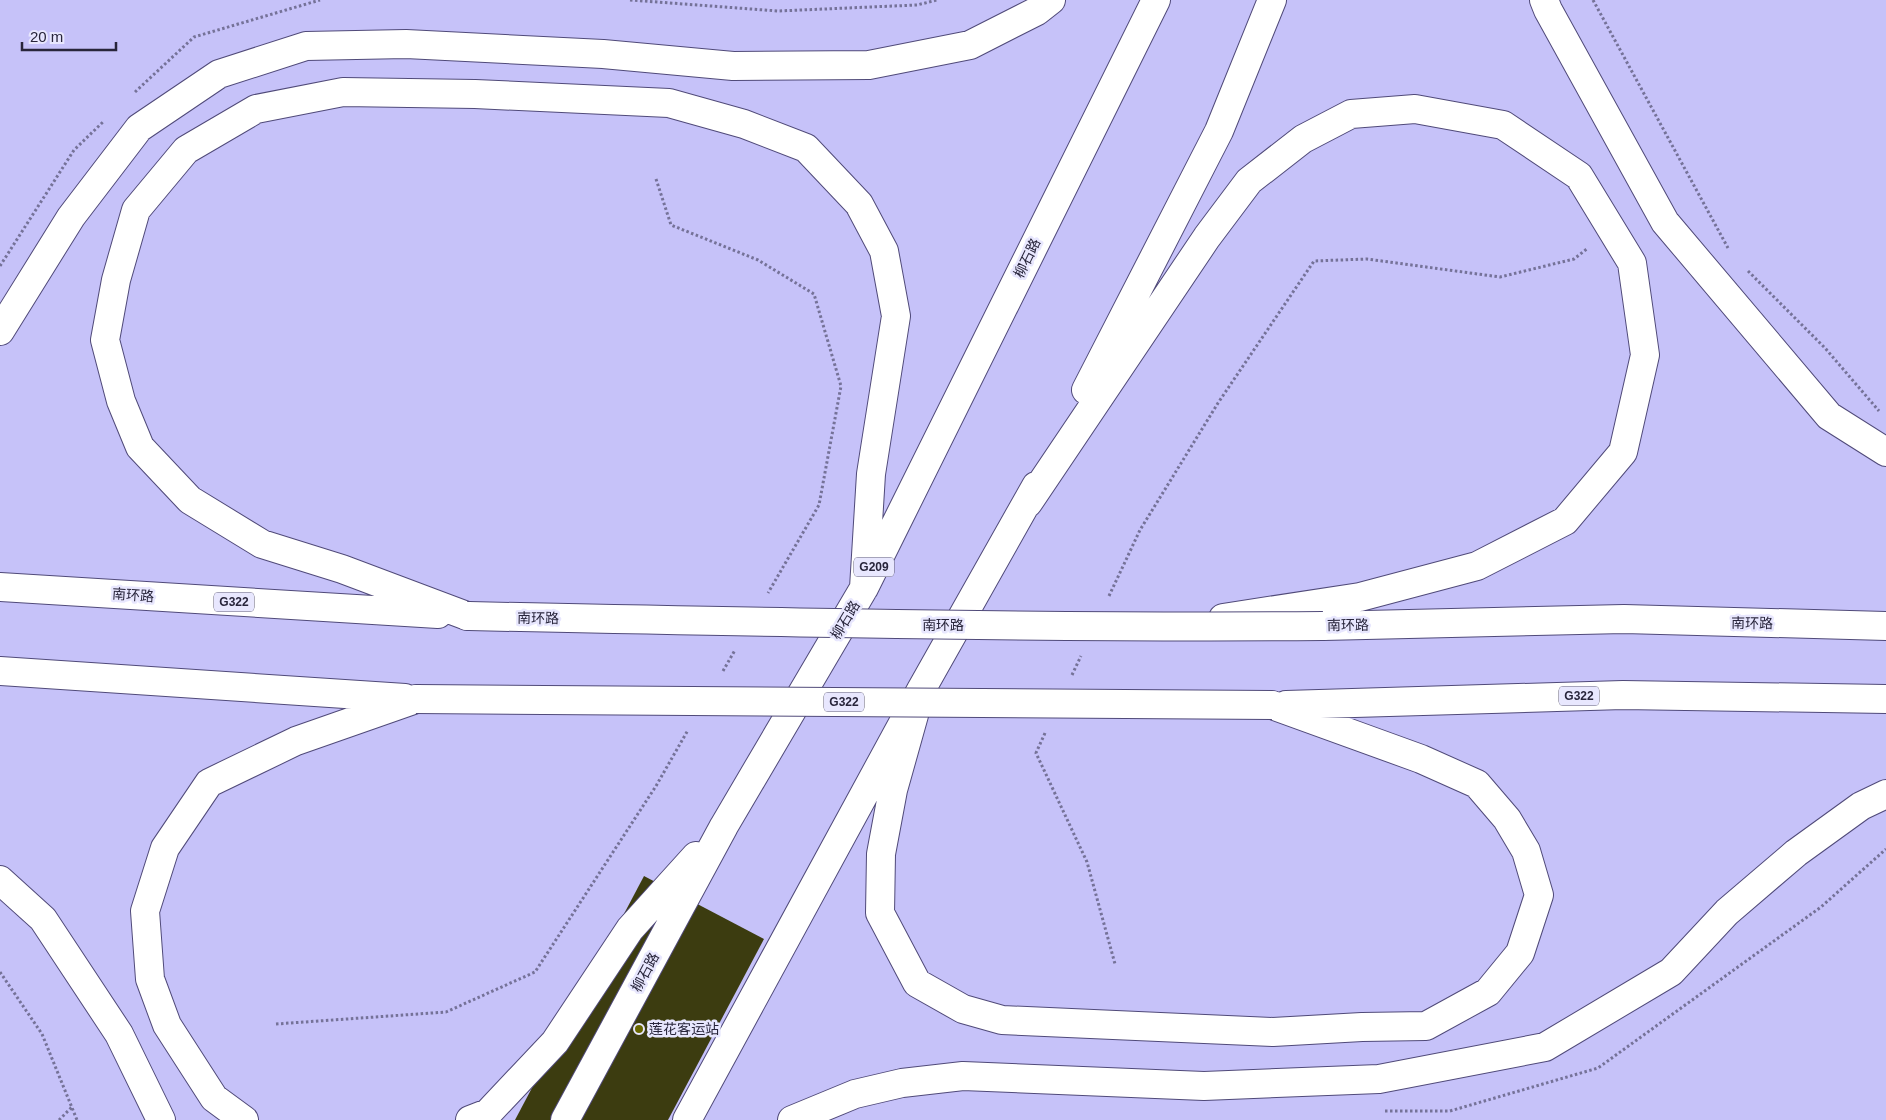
<svg xmlns="http://www.w3.org/2000/svg" width="1886" height="1120" viewBox="0 0 1886 1120" font-family="Arial,'Noto Sans SC',sans-serif">
<rect width="100%" height="100%" fill="#c6c2f9"/>
<path fill="#3c3c10" d="M644,876L764,939L668,1120H515Z"/>
<g fill="none" stroke-linecap="round" stroke-linejoin="round">
<g stroke="#504a79" stroke-width="30">
<path id="trunk" d="M1544,0L1548,10L1665,222L1829,416L1886,452
M0,331L71,217L139,128L219,74L306,46L406,44L603,54L733,66L869,65L970,45L1037,11L1051,0
M1086,390L1219,131L1272,0
M1028,503L1207,237L1249,181L1303,139L1351,114L1415,109L1503,125L1579,176L1632,263L1645,355L1623,452L1565,521L1477,566L1360,597L1223,618
M0,587L438,614
M467,616L342,569L262,544L190,500L140,447L121,401L105,340L116,280L136,210L186,150L256,109L343,92L475,94L669,103L744,124L806,148L859,204L884,251L896,316L871,474L864,588
M1323,626L1624,619L1886,626
M0,671L405,698
M921,690L893,790L881,854L880,913L917,983L963,1009L1002,1020L1273,1032L1362,1027L1426,1026L1488,992L1520,953L1539,895L1526,851L1507,819L1477,784L1421,759L1272,705
M1286,705L1623,695L1886,699
M0,880L43,919L119,1034L161,1120
M244,1120L214,1098L167,1025L150,979L145,911L165,848L209,783L296,741L416,699
M470,1120L488,1113L555,1042L630,929L696,856
M565,1120L724,826L864,588L1156,0
M687,1120L921,690L1036,486
M792,1120L855,1094L902,1083L963,1076L1204,1086L1379,1079L1545,1047L1671,972L1727,912L1796,853L1861,806L1886,794"/>
</g>
<path stroke="#757298" stroke-width="3" stroke-dasharray="2.5 2.5" stroke-linecap="butt" d="M630,0L778,11L917,5L937,0
M1593,0L1728,248
M135,92L194,37L320,0
M656,179L671,225L758,260L814,294L841,386L819,505L768,593
M0,266L74,150L103,122
M1748,271L1825,348L1879,411
M1109,596L1140,530L1218,403L1314,261L1367,259L1500,277L1574,259L1588,248
M723,671L735,650
M1072,675L1081,656
M1045,733L1036,753L1087,862L1115,964
M0,972L42,1034L77,1120
M276,1024L446,1012L535,972L656,786L688,730
M1385,1111H1450L1598,1068L1821,907L1886,849
M59,1120L72,1107"/>
<use href="#trunk" stroke="#fff" stroke-width="28"/>
<g stroke="#504a79" stroke-width="30" stroke-linecap="butt">
<path id="trunk-bridge" d="M467,616C753,622 1038,628 1323,626
M416,699L1272,705"/>
</g>
<use href="#trunk-bridge" stroke="#fff" stroke-width="28"/>
</g>
<circle fill="#686600" stroke="#e8e7fe" stroke-width="2" cx="639" cy="1029" r="5"/>
<g text-anchor="middle" dominant-baseline="central" stroke-width="5" stroke-linejoin="round" paint-order="stroke">
<g fill="#e8e7fe" stroke="#625f76" stroke-width="1">
<rect x="854" y="557.5" width="40" height="19" rx="4"/>
<rect x="214" y="592.5" width="40" height="19" rx="4"/>
<rect x="1559" y="686.5" width="40" height="19" rx="4"/>
<rect x="824" y="692.5" width="40" height="19" rx="4"/>
</g>
<g font-size="12" font-weight="bold" fill="#28253b">
<text x="874" y="567">G209</text>
<text x="234" y="602">G322</text>
<text x="1579" y="696">G322</text>
<text x="844" y="702">G322</text>
</g>
<g font-size="14" fill="#28253b" stroke="#e8e7fe">
<text transform="translate(1027 258) rotate(-64)">柳石路</text>
<text transform="translate(133 595) rotate(4)">南环路</text>
<text transform="translate(538 618) rotate(1)">南环路</text>
<text transform="translate(845 620) rotate(-59)">柳石路</text>
<text transform="translate(1752 623) rotate(1)">南环路</text>
<text x="943" y="625">南环路</text>
<text transform="translate(1348 625) rotate(-1)">南环路</text>
<text transform="translate(645 972) rotate(-62)">柳石路</text>
</g>
<g font-size="14" fill="#28253b" stroke="#e8e7fe" text-anchor="start">
<text x="649" y="1029">莲花客运站</text>
</g>
</g>
<path d="M22 42v8h94v-8" fill="none" stroke="#28253b" stroke-width="2.5"/>
<text x="30" y="42" font-size="15" fill="#28253b" stroke="#e8e7fe" stroke-width="4" paint-order="stroke">20 m</text>
</svg>
